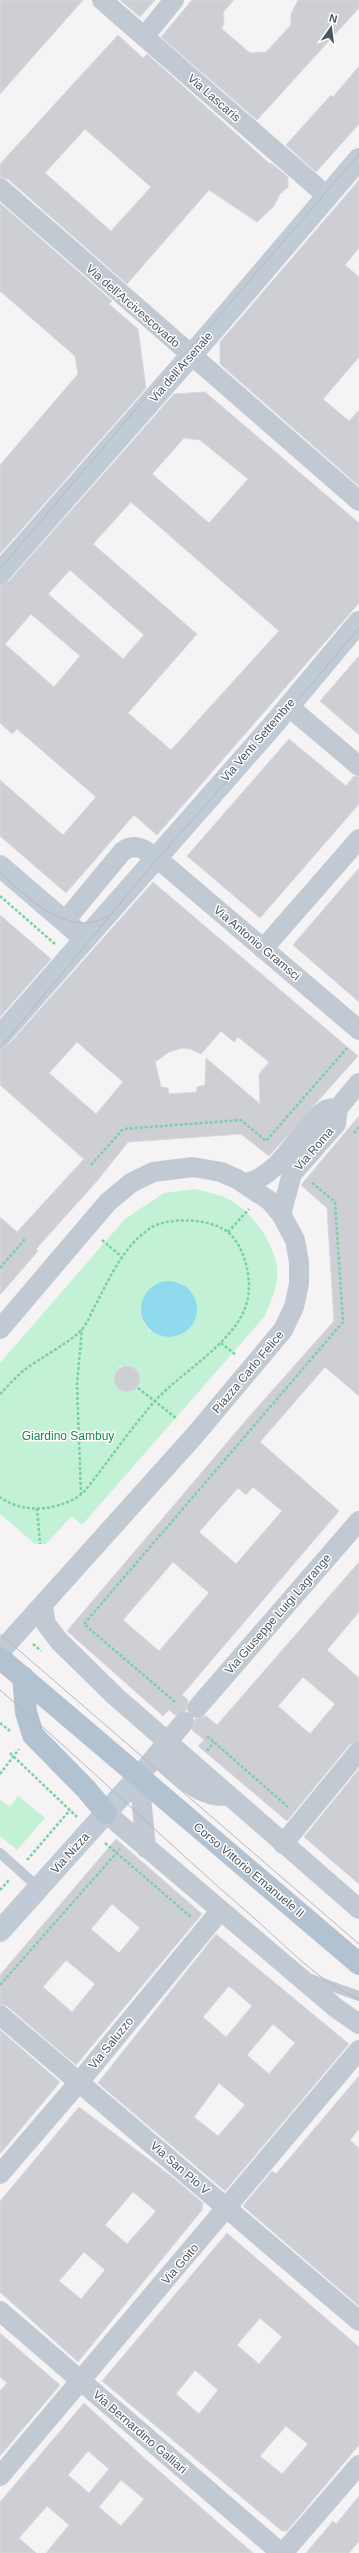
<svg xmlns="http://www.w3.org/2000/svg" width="359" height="2553" viewBox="0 0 359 2553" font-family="Arial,sans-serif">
<rect width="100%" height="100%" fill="#f5f3f3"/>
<path fill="#c3f1d5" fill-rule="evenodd" d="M195,1189C203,1191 213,1193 222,1196C249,1207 272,1238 277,1267C279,1284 271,1303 264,1317L82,1525L72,1516L46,1544H35L0,1514V1363L125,1219L164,1193ZM179,1282L193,1294L167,1337L149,1330L143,1322ZM120,1366H131L139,1373L140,1383L133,1391L123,1392L115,1385L114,1374Z
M18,1796L45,1818L17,1850L0,1836V1800L10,1807Z"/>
<path fill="#90daee" d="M141 1309a28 28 0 1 1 56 0a28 28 0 1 1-56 0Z"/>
<path fill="#cdcfd5" stroke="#d7d9de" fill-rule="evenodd" d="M0,0H83L0,94Z
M120,0H155L140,17Z
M192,0H234L223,12L224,22L222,29L250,53L266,52L291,25V14L298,0H359V8L257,120L161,37Z
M118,35L143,58L147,54L270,164L271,163L288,177V187L280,194L274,206L257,222L209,190L127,284L8,179L0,177V164ZM85,129L151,187L111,231L45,173Z
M359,66V124L316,172L286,145L331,95L333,97Z
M359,180V248L345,265L359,277V357L323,399L349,421L359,410V486L220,364V342Z
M0,203L112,301L109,304L138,329L146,388L0,554V465L78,374L75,356L0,291Z
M205,392L359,523V603L157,835L134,815L66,893L0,836V780L63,835L96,797L17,729L12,734L0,723V585L9,581L174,394ZM184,438L200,440L248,479L209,523L152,474ZM131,502L279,631L171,750L128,713L197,634L93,544ZM70,570L144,635L123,659L48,594ZM31,614L80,656L54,687L5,644Z
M359,656V735L320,701Z
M289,739L346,786L354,776L359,777V804L260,918L187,856Z
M359,868V1002L293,945Z
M153,882L358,1056L269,1156L241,1134L128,1142L97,1181L36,1249L38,1251L0,1295V1217L17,1232L84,1159L0,1085V1048L9,1044ZM221,1031L234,1042L238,1037L269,1062L259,1074L260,1104L206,1058L205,1085L197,1087V1092L169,1094L168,1088L161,1087L155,1062L169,1052L182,1048L190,1049L201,1054ZM77,1042L123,1082L96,1114L49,1073Z
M0,915L51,959L0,1017Z
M359,1116V1396L325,1367L260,1442L339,1511L182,1695L188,1700L186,1711L175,1715L169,1710L163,1716L67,1631L247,1419L334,1321L327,1208L301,1185ZM253,1487L282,1511L236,1564L199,1532L238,1488L246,1495ZM173,1562L209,1593L159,1651L123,1620Z
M114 1379a13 13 0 1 1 26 0a13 13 0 1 1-26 0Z
M359,1562V1612L327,1650L359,1678V1740L350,1744L287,1821L198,1746L204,1740L192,1730L195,1719L206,1716L217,1725ZM303,1677L335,1704L310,1734L278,1706Z
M359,1769V1884L304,1837Z
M116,1839L202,1914L76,2065L7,2006L0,2004V1975ZM112,1904L140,1928L119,1953L91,1929ZM66,1960L95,1984L72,2012L43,1987Z
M216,1934L349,2044L225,2191L98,2083ZM229,1986L252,2006L226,2037L203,2017ZM273,2024L295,2043L269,2074L247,2055ZM219,2083L245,2105L218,2136L194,2117Z
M0,2030L60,2082L0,2154Z
M359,2076V2129L350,2140L359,2148V2306L243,2206L272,2171L276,2174Z
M79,2107L171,2176L203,2203L202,2210L78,2362L0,2292V2201ZM133,2192L156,2211L127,2244L105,2225ZM84,2252L105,2270L81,2299L59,2281Z
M227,2233L359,2347V2445L287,2531H282L102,2381ZM260,2318L282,2337L259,2364L237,2345ZM195,2370L218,2390L199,2414L176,2394ZM286,2426L308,2444L282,2474L260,2456Z
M0,2333L60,2385L0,2456V2391L7,2383L0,2377Z
M84,2403L142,2456L253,2553H46L69,2525L47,2506L19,2538L36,2553H0V2502ZM88,2451L109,2469L89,2493L68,2475ZM121,2480L144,2499L121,2526L99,2507Z
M359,2496V2541L349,2553H306L333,2521L336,2524Z"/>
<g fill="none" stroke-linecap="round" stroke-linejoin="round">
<path stroke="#7ad0a6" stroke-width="2.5" stroke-dasharray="3 2" stroke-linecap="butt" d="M0,896L55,944
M354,1133L359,1127
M91,1165L123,1129L241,1120L266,1141L347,1048
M228,1232L249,1209
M102,1240L122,1257
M0,1268L25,1239
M221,1343L236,1355
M138,1388L176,1418
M0,1394C7,1387 15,1378 23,1371C38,1359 73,1341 83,1328C88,1322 91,1313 95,1306C109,1279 123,1247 149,1229C167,1216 212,1218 229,1233C247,1250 254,1286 245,1308C231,1345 181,1372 154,1402C134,1425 116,1450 98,1474C92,1481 86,1491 79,1496C56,1511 23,1514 0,1497
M81,1495L77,1384L82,1329
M37,1508L40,1544
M33,1644L41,1651
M175,1702L84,1624L343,1322L335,1202L311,1182
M0,1723L10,1731
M207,1736L288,1807
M207,1751L214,1742
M10,1753L77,1817
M0,1774L19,1749
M105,1843L191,1917
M27,1860L70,1810
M0,1890L9,1880
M0,1985L120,1849"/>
<path stroke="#c1cad2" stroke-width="10" d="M0,1853L39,1888
M308,1978L359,1996"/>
<path stroke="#c1cad2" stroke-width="20" d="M102,0L327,196
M144,37L174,0
M0,188L359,501
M288,706L359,766
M65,921L122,852C135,841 147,851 158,859L359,1030
M263,949L359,839
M246,1183C282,1175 296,1132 324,1111C327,1108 334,1108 338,1108
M281,1214L292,1174L336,1124L338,1108L359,1083
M0,1329L108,1202L131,1183L153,1172L193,1167L221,1172L237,1179L270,1201L281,1214L295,1240L299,1262V1284L294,1307L283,1330L195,1435L0,1652
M43,1607L46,1624L59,1641L115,1696L359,1909
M197,1708L359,1521
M156,1755C177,1773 197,1798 228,1796
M106,1813L336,2008L359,2024
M283,1844L359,1751
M146,1848L139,1776L184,1722
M0,2015L359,2321
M0,2174L80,2081L220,1911
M0,2311L281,2553
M0,2476L359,2050
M283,2553L359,2465"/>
<path stroke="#c1cbd6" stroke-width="22" d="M0,573L209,335L359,159
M0,866L85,939
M0,1036L274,724L359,622
M0,1931L139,1776"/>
<path stroke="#b3c2d1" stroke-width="22" d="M0,1658L359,1964
M23,1677L26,1712L33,1735L86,1789L106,1813"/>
<path stroke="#b5b8bd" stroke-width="1" d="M0,569L176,362L206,331L359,154
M0,873C28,897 68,940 108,916
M0,1048L153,864L276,726L359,628
M0,1634L359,1944
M0,1690C87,1764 168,1844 254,1918C287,1947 319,1982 359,1999"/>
</g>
<g text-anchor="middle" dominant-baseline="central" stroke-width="3" stroke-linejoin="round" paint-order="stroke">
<g font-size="12" fill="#4a5661" stroke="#fff">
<text transform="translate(214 98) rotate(41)">Via Lascaris</text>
<text transform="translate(133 306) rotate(41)">Via dell'Arcivescovado</text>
<text transform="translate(181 367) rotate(-49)">Via dell'Arsenale</text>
<text transform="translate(258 740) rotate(-49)">Via Venti Settembre</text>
<text transform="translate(257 943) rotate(40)">Via Antonio Gramsci</text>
<text transform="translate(314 1149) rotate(-49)">Via Roma</text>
<text transform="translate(248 1372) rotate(-50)">Piazza Carlo Felice</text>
<text transform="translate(278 1614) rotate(-49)">Via Giuseppe Luigi Lagrange</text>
<text transform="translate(70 1853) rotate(-48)">Via Nizza</text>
<text transform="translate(249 1870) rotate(40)">Corso Vittorio Emanuele II</text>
<text transform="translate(111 2043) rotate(-51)">Via Saluzzo</text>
<text transform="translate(180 2168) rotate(41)">Via San Pio V</text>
<text transform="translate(180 2264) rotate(-49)">Via Goito</text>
<text transform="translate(140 2432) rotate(41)">Via Bernardino Galliari</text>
</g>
<g font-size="12" fill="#17864f" stroke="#fff">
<text x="68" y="1436">Giardino Sambuy</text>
</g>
</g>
<g transform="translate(331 28) rotate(14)" stroke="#ffffff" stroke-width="3" paint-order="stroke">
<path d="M0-3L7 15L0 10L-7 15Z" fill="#4a5661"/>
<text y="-6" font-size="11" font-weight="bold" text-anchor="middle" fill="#4a5661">N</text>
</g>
</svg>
